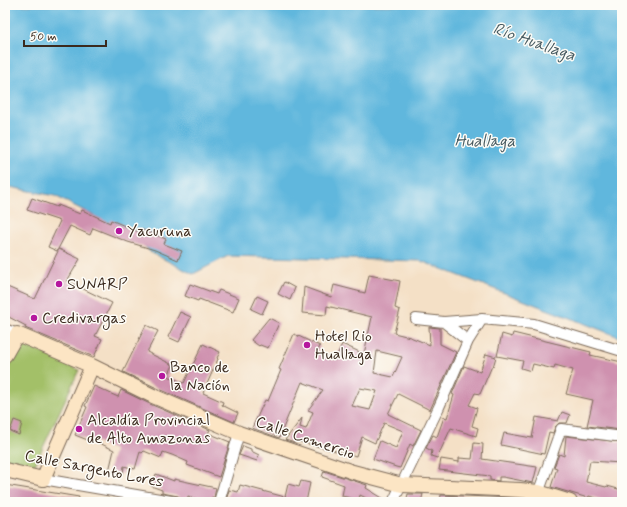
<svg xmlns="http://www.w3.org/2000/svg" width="627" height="507" viewBox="0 0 627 507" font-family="Mynerve,sans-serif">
<rect width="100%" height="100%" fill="#fdfcf7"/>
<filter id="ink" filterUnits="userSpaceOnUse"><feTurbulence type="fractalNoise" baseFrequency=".025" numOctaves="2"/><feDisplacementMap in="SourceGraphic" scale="8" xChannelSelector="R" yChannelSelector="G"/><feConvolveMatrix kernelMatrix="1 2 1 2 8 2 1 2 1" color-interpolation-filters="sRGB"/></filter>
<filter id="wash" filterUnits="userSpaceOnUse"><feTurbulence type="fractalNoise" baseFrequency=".012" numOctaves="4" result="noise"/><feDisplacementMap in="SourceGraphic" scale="16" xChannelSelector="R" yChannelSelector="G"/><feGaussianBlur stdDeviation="0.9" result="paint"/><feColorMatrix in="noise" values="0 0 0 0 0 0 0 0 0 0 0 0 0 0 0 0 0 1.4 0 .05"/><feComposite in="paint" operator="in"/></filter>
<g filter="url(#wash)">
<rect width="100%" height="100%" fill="#f4e0c6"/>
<path fill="#a3c068" stroke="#6f7543" d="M22,343L79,370L33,469L5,458V374Z"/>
<path fill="#60b7dd" stroke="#4e707e" d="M5,5H622V338L421,261L228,256L193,274L150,252L136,237L55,196L5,186Z"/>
<g id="blocks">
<path fill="#cf91af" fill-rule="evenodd" d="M32,198L57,207L58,205L80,214L82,210L110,223L111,220L139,232L140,229L166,239L164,244L182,251L178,260L155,250L128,242L93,228L90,235L70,226L57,251L48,247L60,221L27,210Z
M59,249L80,259L67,281L112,303L95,336L102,339L94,357L25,328L26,326L5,315V286L35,299Z
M369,275L400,281L395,308L400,310L394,333L410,337L430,345L429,327L440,328V344L456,352L430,410L398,394L388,414L421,430L413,446L410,444L400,468L396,467L373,459L380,441L396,448L403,431L384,423L375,443L362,437L356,456L296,441L295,443L285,440L302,418L300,427L306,429L313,412L308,410L323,390L302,382L279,438L252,428L265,400L268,401L281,370L279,369L294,334L320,346L317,353L335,360L342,344L364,354L372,317L327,306L326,315L302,313L304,287L331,297L334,285L365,293ZM377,351L402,357L393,377L374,373ZM360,388L377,391L370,410L352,406Z
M284,282L295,288L290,300L278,294Z
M190,284L217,294L219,290L239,298L233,312L199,299L198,301L185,296Z
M257,296L268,301L262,314L251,309Z
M180,312L191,317L179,342L168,337Z
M269,318L279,323L268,348L260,345L259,346L251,340Z
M146,325L158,331L147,352L173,365L168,376L184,383L203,344L220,352L217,358L218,359L203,393L223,402L222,405L238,413L234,422L157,388L123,372Z
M513,333L591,352L590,355L622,362V430L587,426L593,400L566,394L573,370L555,365L554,369L533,364L531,371L521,368L523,361L497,356L502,334L512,337Z
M486,354L496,357L493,367L492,366L480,394L475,393L469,405L477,408L472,426L478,428L476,436L451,428L437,458L431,456L432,451L426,448L433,435L437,437L444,417L447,418L454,395L452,394L464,366L480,372Z
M94,386L118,397L121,390L150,404L210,430L208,433L230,442L219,477L187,465L188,462L172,455L163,452L161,458L144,451L142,453L140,452L135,469L124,466L123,474L109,471L114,450L91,439L90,441L75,435L87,407L85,406Z
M562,412L570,415L567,423H559L555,427L553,433L549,432L544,454L501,445L504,433L532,438L536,417L558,421Z
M14,420L22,423L19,435L10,431Z
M566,436L622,442V463L590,461L586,482L606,487L607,486L622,490V502H609L589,496L588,498L551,487L557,468L554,467L559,454L564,456Z
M474,443L483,444L482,459L537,467L533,483L503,477H499V481L490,480V476L439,470L441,459L459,462V458L472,459Z
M243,446L251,449V451L259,455L257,461L239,455Z
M324,471L367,485L366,488L384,499L382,502H374L360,495L359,500L342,496L344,485L322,477Z
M156,474L174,481V479L216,488L214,498L212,497L210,502H207L188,496L187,500H183L178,496L162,493V490L151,486Z
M301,481L310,483L306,502L226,501L229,490L238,492L240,485L285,497L288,484L299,487Z
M5,485L79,497L78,502H5Z
M408,494H423L421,502H406Z
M441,495L514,498L516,499L515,502H440Z"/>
</g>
</g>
<g filter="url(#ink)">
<use href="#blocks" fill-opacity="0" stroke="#7c6a59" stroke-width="1"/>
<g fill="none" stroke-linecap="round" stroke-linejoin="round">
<g stroke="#7c6a59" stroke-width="12">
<path id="street" d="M416,319L444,322L482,319L534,324L622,351
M444,322L468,341
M5,329L17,334
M43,479L177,502
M219,502L239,433
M393,502L439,407L468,341L482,319
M535,502L561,429L615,436H622"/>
</g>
<g stroke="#7c6a59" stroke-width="16">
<path id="secondary" d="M5,355L17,334L92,366L153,396L239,433L353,472L402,485L520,490L538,492L570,502
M5,470L43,479L92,366"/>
</g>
<use href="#street" stroke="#fff" stroke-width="10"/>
<use href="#secondary" stroke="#fce5c4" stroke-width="14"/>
</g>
</g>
<g fill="#b5179e" stroke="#fdfcf7" stroke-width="1.5">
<circle cx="119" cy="231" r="4"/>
<circle cx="59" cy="284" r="4"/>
<circle cx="34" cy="318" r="4"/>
<circle cx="307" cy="345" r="4"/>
<circle cx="162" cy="376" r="4"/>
<circle cx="79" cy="429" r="4"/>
</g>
<g text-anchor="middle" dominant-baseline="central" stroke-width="3" stroke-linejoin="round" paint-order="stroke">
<g font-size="16" fill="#3b2a1e" stroke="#fdfcf7" text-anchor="start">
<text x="127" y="231">Yacuruna</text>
<text x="67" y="284">SUNARP</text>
<text x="42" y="318">Credivargas</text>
<text x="315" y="336">Hotel Rio<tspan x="315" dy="18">Huallaga</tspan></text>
<text x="170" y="367">Banco de<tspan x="170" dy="18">la Nación</tspan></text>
<text x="87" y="420">Alcaldía Provincial<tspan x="87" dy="18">de Alto Amazonas</tspan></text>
</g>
<g font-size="16" fill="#3b2a1e" stroke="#fdfcf7">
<text transform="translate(305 438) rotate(19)">Calle Comercio</text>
<text transform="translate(94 469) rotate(11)">Calle Sargento Lores</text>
</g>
<g font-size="17" font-style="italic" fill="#485b61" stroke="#fdfcf7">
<text transform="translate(534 42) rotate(19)">Río Huallaga</text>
<text x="485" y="141">Huallaga</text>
</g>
</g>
<rect width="627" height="507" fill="none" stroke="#fdfcf7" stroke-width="20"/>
<path d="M24 40v6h82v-6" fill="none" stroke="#3b2a1e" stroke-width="2"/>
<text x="30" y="40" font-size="12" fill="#3b2a1e" stroke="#fdfcf7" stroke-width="3" paint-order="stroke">50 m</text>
</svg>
